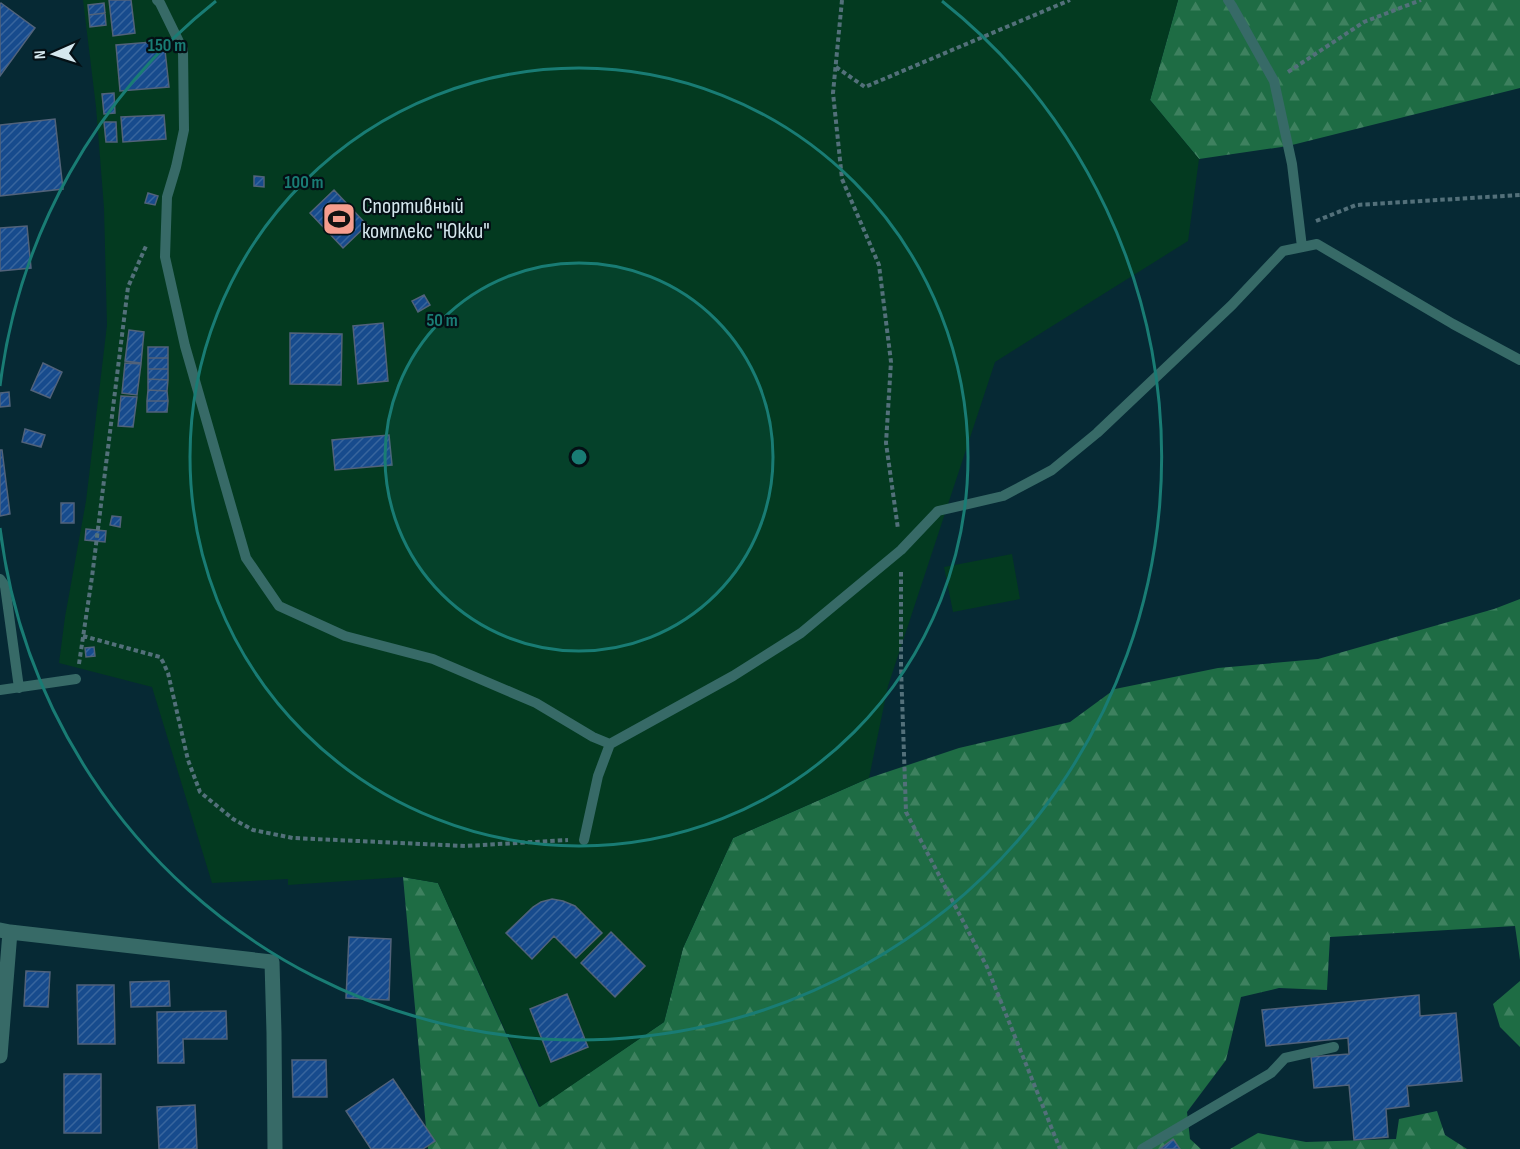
<svg xmlns="http://www.w3.org/2000/svg" width="1520" height="1149" viewBox="0 0 1520 1149" font-family="'Sofia Sans Condensed',sans-serif">
<defs>
<pattern id="forest-firs" width="22" height="20" patternUnits="userSpaceOnUse" patternTransform="scale(1.5)"><rect width="22" height="20" fill="#1e6c44"/><path d="M5 1l3.5 6h-7zM16 11l3.5 6h-7z" fill="#3e815f"/></pattern>
<pattern id="building-hatch" width="6" height="6" patternUnits="userSpaceOnUse" patternTransform="scale(1.5)"><rect width="6" height="6" fill="#174b8d"/><path d="M-1 1l2-2M0 6l6-6M5 7l2-2" fill="none" stroke="#38659d"/></pattern>
</defs>
<rect width="100%" height="100%" fill="#062934"/>
<path fill="url(#forest-firs)" d="M1178,0H1520V88L1288,146L1199,159L1150,100Z
M1520,599V960L1515,926L1330,937L1327,990L1279,988L1241,997L1226,1060L1187,1112L1190,1139L1201,1149H428L403,877L438,883L539,1107L664,1022L683,948L733,838L869,778L959,748L1070,722L1115,689L1218,668L1318,659L1494,609Z
M1520,981V1047L1500,1027L1493,1004Z
M1437,1111L1445,1135L1467,1149H1230L1258,1133L1306,1142L1396,1139L1399,1119Z"/>
<path fill="#033a20" d="M83,0H1178L1150,100L1199,159L1188,241L995,362L888,686L869,778L733,838L683,948L664,1022L540,1107L438,883L403,877L288,885V879L212,883L152,687L59,663L65,617L86,501L107,325L104,208L96,107Z
M1012,554L1020,599L953,612L944,567Z"/>
<path fill="url(#building-hatch)" stroke="#51627a" stroke-width="1.5" d="M109,0H131L135,33L113,36Z
M1,3L35,28L0,76V4Z
M104,3L105,13L89,15L88,5Z
M105,13L106,25L90,27L89,15Z
M164,41L169,87L120,91L116,45Z
M114,93L115,113L104,114L102,94Z
M164,115L166,139L123,142L121,117Z
M55,119L63,189L0,196V125Z
M104,122H116L117,142H106Z
M254,176L264,177V187L254,186Z
M334,190L367,225L343,248L310,213Z
M148,193L158,196L155,205L145,203Z
M27,226L31,268L0,271V228Z
M424,295L430,305L418,312L412,301Z
M383,323L388,381L358,384L353,326Z
M129,330L144,332L141,363L125,361Z
M290,333L342,334L341,385L290,384Z
M148,347H168V358H148Z
M148,358H168V369H148Z
M43,363L62,372L50,398L31,390Z
M125,363L141,364L137,395L122,393Z
M148,369H168V380L148,379Z
M148,379L168,380L167,391L148,390Z
M148,390L167,391L168,401H147Z
M9,392L10,406L0,407V393Z
M121,396L137,397L133,427L118,426Z
M147,401H168L167,412H147Z
M25,429L45,435L41,447L22,442Z
M389,435L392,465L335,470L332,440Z
M0,450H2L10,514L0,516Z
M61,503H74V523H61Z
M112,516L121,517L120,527L110,525Z
M86,529L106,531L105,542L85,540Z
M94,647L95,656L86,657L85,648Z
M552,899L563,901L575,906L602,933L576,958L554,936L532,959L506,933L533,907L541,902Z
M611,932L645,966L615,997L581,963Z
M349,937L391,939L389,1000L346,998Z
M26,971L50,972L48,1007L24,1006Z
M169,981L170,1006L131,1007L130,982Z
M77,985H114L115,1044H78Z
M567,994L588,1047L551,1062L530,1009Z
M1419,995L1420,1016L1456,1013L1462,1081L1407,1086L1409,1106L1386,1109L1388,1137L1354,1140L1349,1085L1314,1088L1311,1057L1349,1054L1348,1038L1266,1046L1262,1010Z
M226,1011L227,1039H183L184,1063H158L157,1012Z
M292,1060H326L327,1097H293Z
M64,1074H101V1133H64Z
M393,1079L435,1141L423,1149H371L346,1111Z
M195,1105L197,1149H159L157,1107Z
M1173,1139L1180,1149H1160Z"/>
<g fill="none" stroke-linecap="round" stroke-linejoin="round">
<path stroke="#53707a" stroke-width="4" stroke-dasharray="4.5 3" stroke-linecap="butt" d="M842,0L833,93L842,179L879,265L891,362L886,443L898,529
M836,67L865,87L1070,0
M1288,72L1364,22L1421,0
M1316,221L1356,205L1520,195
M901,572V668L906,812L987,967L1060,1149
M83,636L160,657L163,662L168,673L188,760L200,792L233,819L253,830L293,838L465,846L568,840
M79,664L92,577L128,287L146,246"/>
<path stroke="#376a67" stroke-width="10" d="M157,0L160,3L183,50L184,130L176,167L167,197L165,257L185,346L246,558L279,606L345,636L433,659L536,703L593,737L610,744
M1228,0L1232,6L1274,81L1292,164L1302,247
M0,579L5,586L19,688
M0,690L76,679
M584,840L598,776L610,744L733,676L801,633L901,550L938,511L1003,496L1052,470L1097,433L1232,305L1283,251L1317,244L1453,324L1520,360
M1142,1149L1271,1073L1285,1058L1334,1047"/>
<path stroke="#376a67" stroke-width="15" d="M0,930L10,932L0,1056
M10,932L272,962L274,1033L275,1149"/>
</g>
<circle cx="579" cy="457" r="194" fill="#197c74" fill-opacity=".12"/>
<g fill="none" stroke="#197c74" stroke-width="3">
<circle cx="579" cy="457" r="194"/>
<circle cx="579" cy="457" r="389"/>
<path d="M0 386A583 583 0 0 1 216 1M942 1A583 583 0 1 1 0 528"/>
</g>
<defs>
<g id="stadium-square" transform="scale(1.725)"><rect x="-9" y="-9" width="18" height="18" rx="4" fill="#f59d8e" stroke="#041015"/><path d="M0-5a6.5 5 0 1 0 0 10a6.5 5 0 1 0 0-10ZM-3.5-1.8h7v3.6h-7Z" fill="#111"/></g>
</defs>
<g fill-rule="evenodd">
<use href="#stadium-square" x="339" y="219"/>
</g>
<g text-anchor="middle" dominant-baseline="central" stroke-width="4.5" stroke-linejoin="round" paint-order="stroke">
<g font-size="22" fill="#d5e7ee" stroke="#041015" text-anchor="start">
<text x="362" y="206">Спортивный<tspan x="362" dy="25">комплекс "Юкки"</tspan></text>
</g>
</g>
<circle cx="579" cy="457" r="9" fill="#197c74" stroke="#041015" stroke-width="3"/>
<g font-size="18" text-anchor="middle" font-weight="bold" fill="#197c74" stroke="#041015" stroke-width="4.5" stroke-linejoin="round" paint-order="stroke">
<text x="167" y="51">150 m</text>
<text x="304" y="188">100 m</text>
<text x="442" y="326">50 m</text>
</g>
<g transform="translate(54 54) rotate(267)" stroke="#041015" stroke-width="4.5" paint-order="stroke">
<path d="M0-4.5L10 22L0 15L-10 22Z" fill="#d5e7ee"/>
<text y="-9" font-size="16" font-weight="bold" text-anchor="middle" fill="#d5e7ee">N</text>
</g>
</svg>
